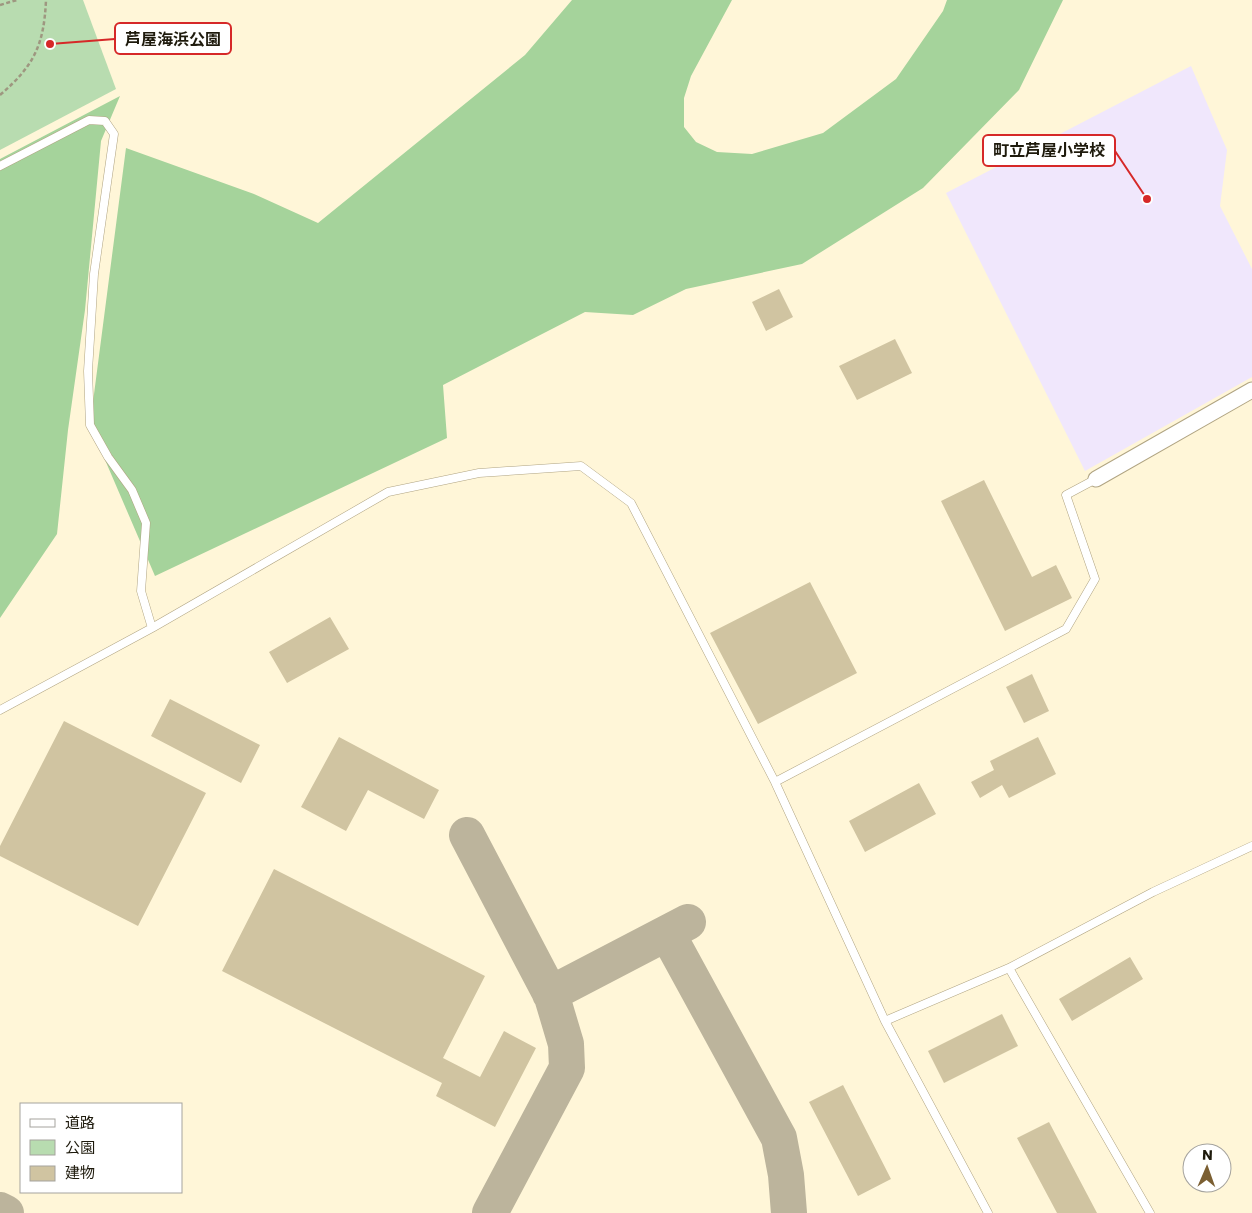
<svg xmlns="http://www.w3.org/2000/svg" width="1252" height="1213" viewBox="0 0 1252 1213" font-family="Poppins,'Noto Sans JP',sans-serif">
<rect width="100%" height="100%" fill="#fff6d8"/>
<path fill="#f0e7fc" d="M1191,66L1227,150L1220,206L1252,269V377L1085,471L946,193Z"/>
<path fill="#b8dcb0" d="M0,0H83L116,89L0,150Z"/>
<path fill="#a5d39b" d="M572,0H732L691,76L684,98V127L696,142L717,152L752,154L823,133L896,79L943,11L947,0H1063L1019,90L923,188L802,264L686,289L633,315L585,312L443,385L447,438L155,576L90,425L126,148L254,194L318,223L525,55Z
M120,96L101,141L85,310L68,430L57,534L0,618V159Z"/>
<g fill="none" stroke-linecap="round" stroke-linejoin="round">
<path stroke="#bcb49c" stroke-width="36" d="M467,835L552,997L566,1044L567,1068L490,1213
M667,933L779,1138L786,1175L789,1213
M550,994L688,922
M0,1210L6,1213"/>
</g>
<path fill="#d0c4a1" d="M779,289L793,317L766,331L752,302Z
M895,339L912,373L857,400L839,366Z
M984,480L1032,577L1056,565L1072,598L1005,631L941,501Z
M810,582L857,673L758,724L710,633Z
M330,617L349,649L287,683L269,652Z
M1032,674L1049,711L1024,723L1006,687Z
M170,699L260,745L241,783L151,736Z
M64,721L206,793L138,926L0,856V846Z
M339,737L439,790L424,819L368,790L346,831L301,807Z
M1038,737L1056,774L1009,798L1002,785L980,798L971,782L994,770L990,761Z
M919,783L936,814L865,852L849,821Z
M274,869L485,976L443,1058L480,1077L504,1031L536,1048L495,1127L436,1096L442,1083L222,971Z
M1130,957L1143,979L1072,1021L1059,999Z
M1002,1014L1018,1046L944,1083L928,1051Z
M843,1085L891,1179L858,1196L809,1102Z
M1049,1122L1097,1213H1057L1017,1138Z"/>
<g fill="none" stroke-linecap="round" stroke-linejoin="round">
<g stroke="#b0a482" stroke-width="9">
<path id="lane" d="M0,166L89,120L105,121L114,134L94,274L88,371L90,425L108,457L132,490L146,523L141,591L152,628
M0,710L152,628L388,492L479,473L581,466L631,503L775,782L885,1021L988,1213
M775,782L1066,629L1095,579L1066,495L1096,479
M1009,968L1150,1213
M885,1021L1009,968L1153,892L1252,846"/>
</g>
<g stroke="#b0a482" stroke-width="17">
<path id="street" d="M1096,479L1252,390"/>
</g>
<path stroke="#9e9780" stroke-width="2.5" stroke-dasharray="4 2.5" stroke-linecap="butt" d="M0,5L17,0
M0,95C34,66 44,45 46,0"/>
<use href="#lane" stroke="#fff" stroke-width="8"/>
<use href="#street" stroke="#fff" stroke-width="15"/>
</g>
<path fill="none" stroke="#d62828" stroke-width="2" d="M50 44L115 39M1147 199L1115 151"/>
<g fill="#d62828" stroke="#fff" stroke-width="2">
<circle cx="50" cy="44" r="5"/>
<circle cx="1147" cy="199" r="5"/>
</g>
<g fill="#fff" stroke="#d62828" stroke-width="2">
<rect x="115" y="23" width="116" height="31" rx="5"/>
<rect x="983" y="135" width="132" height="31" rx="5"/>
</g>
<g font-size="16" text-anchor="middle" font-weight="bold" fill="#1e1a0c">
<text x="173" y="45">芦屋海浜公園</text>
<text x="1049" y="156">町立芦屋小学校</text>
</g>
<rect x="20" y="1103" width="162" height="90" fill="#ffffff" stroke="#a5a39e"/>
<rect x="30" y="1119" width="25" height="8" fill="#ffffff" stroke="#a5a39e"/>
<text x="65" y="1128" font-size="15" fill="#1e1a0c">道路</text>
<rect x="30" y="1140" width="25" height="15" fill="#b8dcb0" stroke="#a5a39e"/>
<text x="65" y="1153" font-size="15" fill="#1e1a0c">公園</text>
<rect x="30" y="1166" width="25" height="15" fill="#d0c4a1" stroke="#a5a39e"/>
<text x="65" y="1178" font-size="15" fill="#1e1a0c">建物</text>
<g transform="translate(1207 1168) rotate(2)"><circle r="24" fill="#ffffff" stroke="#a5a39e"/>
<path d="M0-4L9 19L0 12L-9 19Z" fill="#7b5f32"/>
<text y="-8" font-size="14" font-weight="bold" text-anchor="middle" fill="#1e1a0c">N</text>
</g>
</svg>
